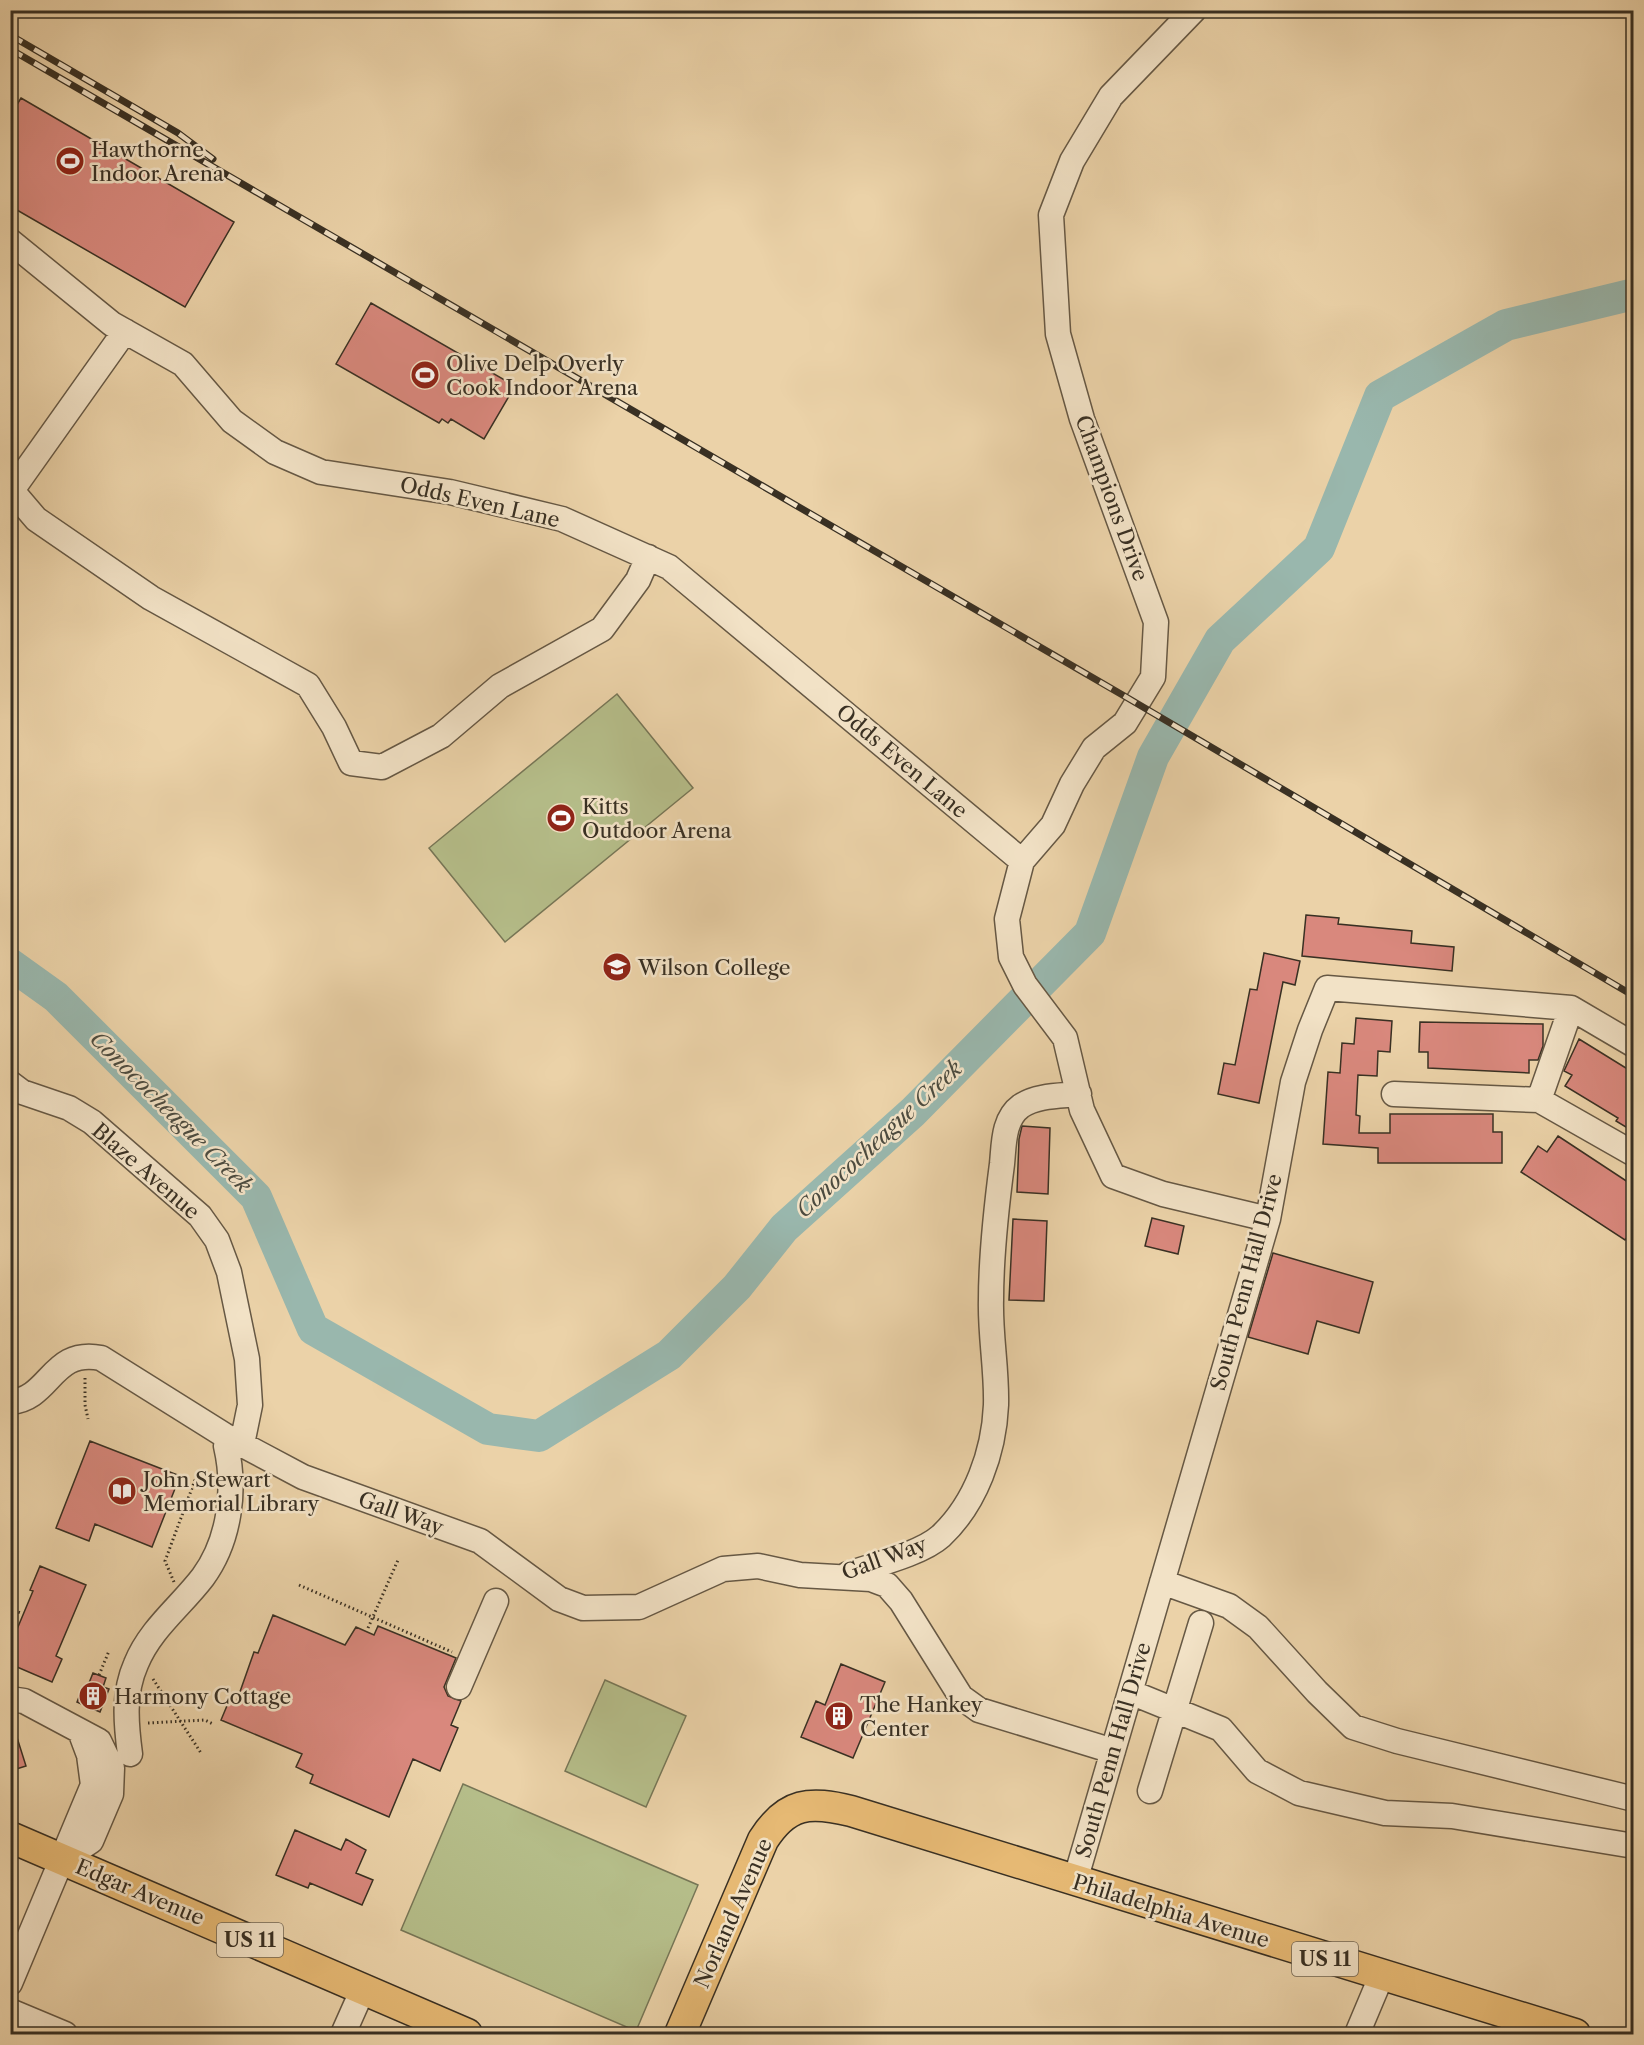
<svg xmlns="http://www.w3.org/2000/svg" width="1644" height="2045" viewBox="0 0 1644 2045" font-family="'Libre Caslon Text',serif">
<rect width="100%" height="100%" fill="#ebd2a8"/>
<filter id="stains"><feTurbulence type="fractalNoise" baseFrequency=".00333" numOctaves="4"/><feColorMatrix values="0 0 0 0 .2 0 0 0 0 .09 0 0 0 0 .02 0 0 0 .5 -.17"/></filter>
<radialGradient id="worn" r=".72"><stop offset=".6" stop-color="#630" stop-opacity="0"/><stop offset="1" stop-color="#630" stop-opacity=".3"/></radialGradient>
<path fill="#b5bd89" stroke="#777656" stroke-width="1.5" d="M617,694L693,788L505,942L429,848Z
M605,1680L686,1716L646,1807L565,1771Z
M463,1784L698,1885L636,2031L401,1930Z"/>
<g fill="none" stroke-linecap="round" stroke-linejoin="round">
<path stroke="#99b7ad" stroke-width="32" d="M10,964L56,997L256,1197L313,1329L488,1429L539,1436L669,1355L737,1287L784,1228L913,1112L1090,933L1153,757L1220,640L1319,548L1380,396L1506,325L1634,294"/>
</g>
<path fill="#d9887d" stroke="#393023" stroke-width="1.5" d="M21,98L234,222L185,307L10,206V116Z
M371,303L515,386L484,439L451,419L448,423L442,419L439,423L336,364Z
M1306,915L1339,918L1338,924L1412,931L1411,943L1454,947L1452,971L1302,956Z
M1264,953L1300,961L1295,985L1283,982L1259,1103L1218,1094L1224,1063L1235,1065L1250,989L1257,990Z
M1356,1018L1392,1021L1390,1052L1378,1051L1377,1076L1358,1075L1356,1115L1360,1116L1359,1133H1390V1114H1493V1132H1502V1163H1378V1148L1323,1144L1328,1072L1340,1073L1342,1043L1354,1044Z
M1420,1022L1543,1024V1046L1538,1060H1529V1073L1428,1068V1052H1419Z
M1579,1039L1634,1073V1132L1616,1121L1618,1118L1565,1086L1572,1075L1564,1071Z
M1022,1126L1050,1128L1048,1194L1017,1192L1019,1139Z
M1558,1136L1634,1186V1228L1625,1240L1521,1172L1538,1146L1547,1152Z
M1152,1218L1184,1226L1178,1254L1145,1246Z
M1013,1219L1047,1221L1044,1301L1009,1300Z
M1273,1253L1373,1282L1359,1333L1317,1321L1308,1354L1248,1337Z
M90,1441L180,1476L152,1547L95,1524L89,1541L56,1528Z
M40,1566L86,1585L56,1656L62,1659L52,1682L10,1664V1646L33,1591L30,1590Z
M273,1615L345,1645L356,1627L374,1635L378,1626L456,1658L444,1687L448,1696L461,1701L451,1725L458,1728L440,1771L413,1759L389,1817L310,1783L313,1775L296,1767L302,1754L221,1720L229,1701L236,1703L254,1652L258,1653Z
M841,1664L885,1682L853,1758L801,1737L816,1701L825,1705Z
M93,1673L106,1678L103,1687L109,1689L100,1712L77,1702L83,1687L87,1688Z
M14,1728L26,1766L10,1771V1729Z
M295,1830L341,1850L346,1839L366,1850L356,1873L373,1880L362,1905L310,1883L308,1888L276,1875Z"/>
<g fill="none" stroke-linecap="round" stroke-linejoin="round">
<g stroke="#665844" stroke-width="27">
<path id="minor" d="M1194,10L1111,96L1072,161L1051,215L1058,334L1082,419L1156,622L1153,677L1125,723L1094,748L1072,784L1053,825L1022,861L1007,919L1011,957L1025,985L1065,1038L1082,1110L1113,1176L1163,1194L1268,1219
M10,241L112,324L183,364L232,421L275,452L321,472L450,492L562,519L669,567L1022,861
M13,492L36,519L151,598L308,685L334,727L351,763L382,767L441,736L500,686L602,629L638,580L648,557
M10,493L125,331
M10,1083L22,1092L69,1108L92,1122L200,1216L217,1240L229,1272L247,1359L250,1405L242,1444
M1394,1094L1539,1100L1634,1154
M1539,1100L1571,1008
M10,1402C51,1399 51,1348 101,1358L224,1435L303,1477L480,1541L559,1599L583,1608L639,1607L723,1569L758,1566L800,1575L871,1579L887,1585L901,1601L961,1697L979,1710L1113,1751
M848,1574C874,1565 921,1554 941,1536C976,1503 994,1452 996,1405C997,1370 990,1335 991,1300C991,1254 996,1210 1002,1164C1004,1144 1003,1119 1021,1106C1037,1095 1061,1096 1079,1094
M1162,1582L1229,1606L1258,1627L1317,1692L1353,1727L1397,1741L1634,1799
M459,1687L496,1601
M1130,1692L1221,1729L1257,1771L1299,1793L1385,1813L1452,1816L1634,1846
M10,1699L24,1701L99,1741L112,1768L111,1794L91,1841L64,1859
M130,1754C126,1724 123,1693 136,1664C150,1629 181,1606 203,1577C230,1540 236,1489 226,1446
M1150,1791L1201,1623
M1075,1881L1268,1219L1293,1082L1310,1030L1327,988L1571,1008L1634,1045
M10,1983L93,1785L89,1755L80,1731
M10,2011L65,2034
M343,2034L363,1989
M1357,2034L1381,1977"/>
</g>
<g stroke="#393023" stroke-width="33">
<path id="major" d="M10,1837L467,2034
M680,2034L763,1840C787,1802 810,1801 851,1811L1575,2034"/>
</g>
<path stroke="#393023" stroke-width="3" stroke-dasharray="1.5 3" stroke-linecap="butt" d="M85,1378V1405L88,1419
M174,1582L165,1561L198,1472
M299,1585L452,1652
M10,1609L21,1613
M368,1628L398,1560
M99,1675L109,1651
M153,1679L201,1753
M148,1723L205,1720L213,1724"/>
<use href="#minor" stroke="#f2e2c6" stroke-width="24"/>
<use href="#major" stroke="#e6b974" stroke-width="30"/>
<g stroke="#393023" stroke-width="7">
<path id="rail" d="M10,35L178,133L213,159
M10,49L1126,697L1634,996"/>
</g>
<use href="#rail" stroke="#f2e2c6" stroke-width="4.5" stroke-dasharray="14" stroke-linecap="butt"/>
</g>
<defs>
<g id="stadium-disc" transform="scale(1.5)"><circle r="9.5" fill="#8f2418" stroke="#f2e2c6"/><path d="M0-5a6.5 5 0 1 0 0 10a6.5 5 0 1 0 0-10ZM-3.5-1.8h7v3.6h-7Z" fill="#fff"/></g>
<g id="university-disc" transform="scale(1.5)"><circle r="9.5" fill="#8f2418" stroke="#f2e2c6"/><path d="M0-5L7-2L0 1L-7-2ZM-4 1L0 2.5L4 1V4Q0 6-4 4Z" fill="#fff"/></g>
<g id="library-disc" transform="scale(1.5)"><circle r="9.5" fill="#8f2418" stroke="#f2e2c6"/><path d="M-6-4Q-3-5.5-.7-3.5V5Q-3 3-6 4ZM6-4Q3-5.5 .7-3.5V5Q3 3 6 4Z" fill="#fff"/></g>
<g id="building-disc" transform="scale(1.5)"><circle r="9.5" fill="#8f2418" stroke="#f2e2c6"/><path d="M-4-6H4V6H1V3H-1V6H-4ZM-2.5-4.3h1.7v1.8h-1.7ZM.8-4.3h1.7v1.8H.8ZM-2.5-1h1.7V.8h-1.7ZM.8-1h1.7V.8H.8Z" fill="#fff"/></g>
</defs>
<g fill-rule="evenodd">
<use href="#stadium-disc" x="70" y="161"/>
<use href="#stadium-disc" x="425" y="375"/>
<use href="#stadium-disc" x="561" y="818"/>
<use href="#university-disc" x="617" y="967"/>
<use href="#library-disc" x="122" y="1491"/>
<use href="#building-disc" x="93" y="1696"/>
<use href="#building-disc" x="839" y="1716"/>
</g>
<g text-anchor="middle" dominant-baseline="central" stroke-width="5" stroke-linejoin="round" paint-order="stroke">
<g fill="#f2e2c6" stroke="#706554" stroke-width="1.5">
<rect x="217" y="1923" width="66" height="34" rx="4.5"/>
<rect x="1292" y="1942" width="66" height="34" rx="4.5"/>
</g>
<g font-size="20" font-weight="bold" fill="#393023">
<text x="250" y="1940">US 11</text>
<text x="1325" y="1959">US 11</text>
</g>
<g font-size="21" fill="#393023" stroke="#f2e2c6" text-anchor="start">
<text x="91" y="149">Hawthorne<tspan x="91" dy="24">Indoor Arena</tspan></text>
<text x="446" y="363">Olive Delp Overly<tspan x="446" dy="24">Cook Indoor Arena</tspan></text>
<text x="582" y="806">Kitts<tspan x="582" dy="24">Outdoor Arena</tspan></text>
<text x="638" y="967">Wilson College</text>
<text x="143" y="1479">John Stewart<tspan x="143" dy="24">Memorial Library</tspan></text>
<text x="114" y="1696">Harmony Cottage</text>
<text x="860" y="1704">The Hankey<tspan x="860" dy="24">Center</tspan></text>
</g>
<g font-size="21" fill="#393023" stroke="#f2e2c6">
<text transform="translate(1112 498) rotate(70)">Champions Drive</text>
<text transform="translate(480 502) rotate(13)">Odds Even Lane</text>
<text transform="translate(902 761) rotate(40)">Odds Even Lane</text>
<text transform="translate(146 1171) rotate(41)">Blaze Avenue</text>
<text transform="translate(1246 1282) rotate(-75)">South Penn Hall Drive</text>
<text transform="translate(401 1513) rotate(20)">Gall Way</text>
<text transform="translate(884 1558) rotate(-20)">Gall Way</text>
<text transform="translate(1113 1750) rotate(-74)">South Penn Hall Drive</text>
<text transform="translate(140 1892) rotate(23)">Edgar Avenue</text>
<text transform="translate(1171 1911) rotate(17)">Philadelphia Avenue</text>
<text transform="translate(733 1913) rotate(-66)">Norland Avenue</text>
</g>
<g font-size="22" font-style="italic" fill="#4c4b3f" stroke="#f2e2c6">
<text transform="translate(171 1112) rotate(45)">Conococheague Creek</text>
<text transform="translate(879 1139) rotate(-43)">Conococheague Creek</text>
</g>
</g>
<rect width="1644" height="2045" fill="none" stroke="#ebd2a8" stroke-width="36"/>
<rect x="12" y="12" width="1620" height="2021" fill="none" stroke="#393023" stroke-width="3"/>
<rect x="18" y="18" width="1608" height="2009" fill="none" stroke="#393023" stroke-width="1.5"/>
<rect width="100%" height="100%" filter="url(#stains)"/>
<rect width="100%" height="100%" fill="url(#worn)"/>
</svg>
